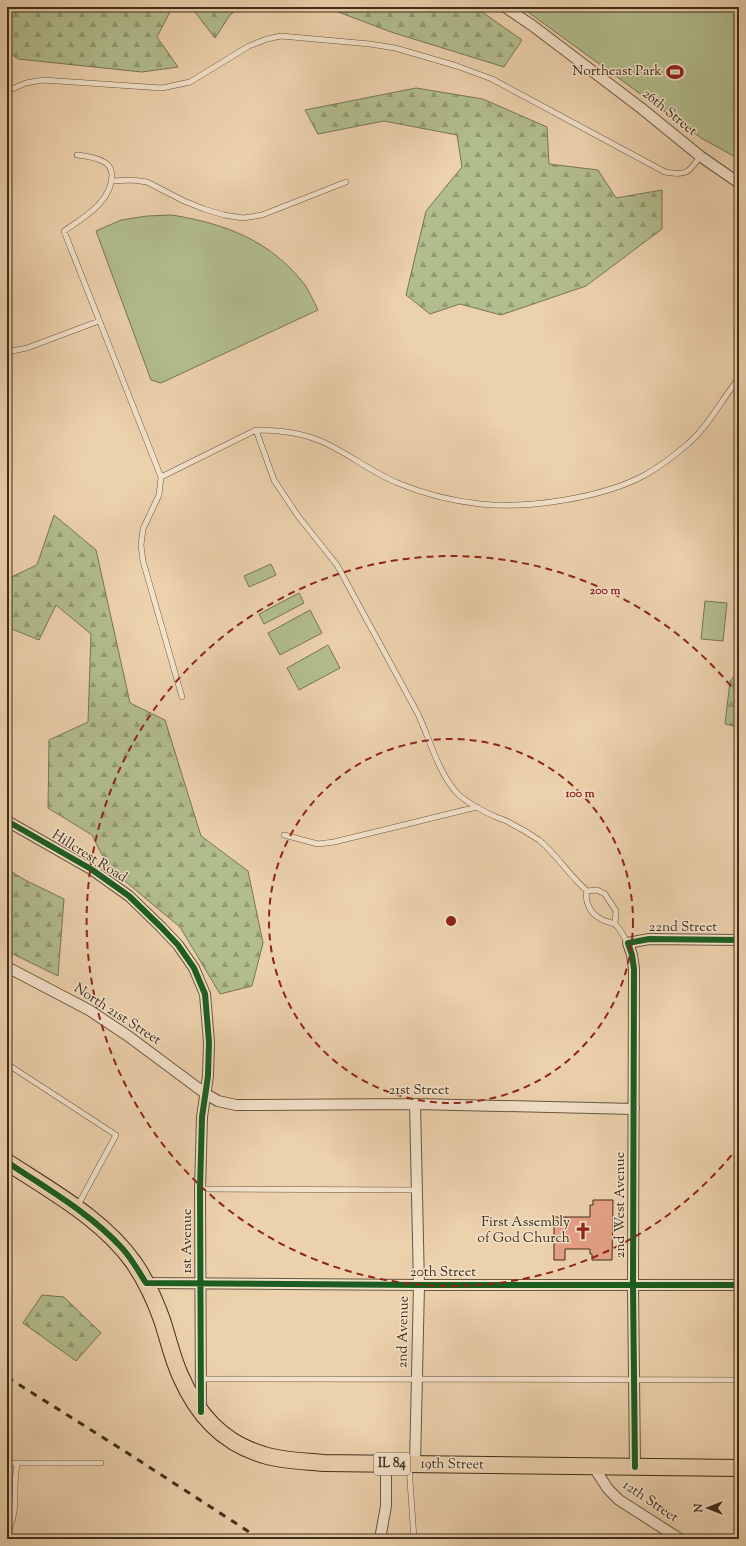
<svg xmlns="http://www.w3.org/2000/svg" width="746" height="1546" viewBox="0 0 746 1546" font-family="'Sorts Mill Goudy',serif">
<defs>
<pattern id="forest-firs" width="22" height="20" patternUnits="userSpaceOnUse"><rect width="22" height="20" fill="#b2bd8e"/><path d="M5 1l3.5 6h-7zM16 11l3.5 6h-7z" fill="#929a73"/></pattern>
</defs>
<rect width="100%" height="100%" fill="#ecd1ad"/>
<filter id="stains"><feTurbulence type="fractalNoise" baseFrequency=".005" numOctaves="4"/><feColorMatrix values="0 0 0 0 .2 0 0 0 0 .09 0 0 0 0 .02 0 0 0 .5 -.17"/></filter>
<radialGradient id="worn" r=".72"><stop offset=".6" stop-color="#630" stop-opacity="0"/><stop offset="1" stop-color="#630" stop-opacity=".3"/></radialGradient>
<path fill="url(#forest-firs)" stroke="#787553" d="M7,7H182L171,10L157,37L178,67L142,72L18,59L7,51Z
M191,7H240L230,15L215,38Z
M325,7H475L522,40L504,67L391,32Z
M416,88L483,99L547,127L549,164L598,170L616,198L662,190V229L586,286L501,315L460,304L430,314L406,295L426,211L462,167L457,135L384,121L318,134L305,110Z
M54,515L96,550L130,703L165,720L201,836L248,871L263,943L252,986L220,994L180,927L108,867L92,835L48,808L49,740L88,722L91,634L56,605L39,640L7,627V579L37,565Z
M739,671V727L725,724L730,681Z
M7,869L25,880L64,899L58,976L7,951Z
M42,1295L64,1297L101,1333L76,1361L23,1323Z"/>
<path fill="#b2bd8e" stroke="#787553" d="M521,7H739V159L701,138Z
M172,215C226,224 270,240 305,285C310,293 314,302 318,310L161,383L151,380L96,231L121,220L147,216Z
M271,564L276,575L249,587L244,576Z
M299,593L304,603L264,624L259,614Z
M705,601L727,603L723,641L701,639Z
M310,610L322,633L280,655L268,633Z
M328,645L340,668L299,690L287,668Z"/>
<path fill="#e7a186" stroke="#3d2d18" d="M593,1200H613L612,1260H592V1254H590V1249H565V1260H554V1217H590V1205H593Z"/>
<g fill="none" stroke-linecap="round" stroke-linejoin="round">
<g stroke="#69563d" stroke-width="6">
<path id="service" d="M7,91L26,83L43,80L162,88L190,82L249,46L267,39L281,36L370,44L395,48L457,66L492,79L665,172C686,176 689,173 700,156
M77,155C86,156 96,157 104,162C109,164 111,169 112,174C113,201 83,218 64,231L161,477L256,430C278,430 298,432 318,440C346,451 370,472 398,483C424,494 453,501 480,504C529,509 602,498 645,475C661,466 676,454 689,443C710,424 722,399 739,378
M112,181L132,180L147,182L184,201L204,209L224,215L243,218L262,215L346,182
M7,352L27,348L99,321
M256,430L274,480L298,516L337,565L418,714C430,740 438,772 457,793C466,802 484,812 496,817C501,819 506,820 510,823C520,828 530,834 539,840C557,855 569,875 587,891
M161,477L159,495L143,529L141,545L143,561L182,697
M284,835L318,844L334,842L477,807
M615,924L616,911L605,894L597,890L587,891C584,902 591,914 601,919C605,922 612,922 616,925C621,930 624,938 628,943
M7,1064L116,1135L78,1205
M200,1189L417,1190
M201,1379C380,1380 560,1378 739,1380
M7,1463H101
M409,1466L414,1539
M7,1534C15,1517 15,1507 15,1488C15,1480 16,1471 17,1463"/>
</g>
<g stroke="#69563d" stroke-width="12">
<path id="minor" d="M505,7L533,26L641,108L700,156L739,183
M7,821L91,869L129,896L161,927L178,945L194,968L205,994L209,1042L208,1076L202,1117L200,1189L201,1410
M7,967L89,1010L128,1036L206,1094L218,1101L236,1105L415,1104L634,1109
M146,1283L419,1285H739
M415,1465L419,1285L415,1104
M593,1466L608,1489L619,1500L680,1539
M635,1467L633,1286L634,969L632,955L628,943L649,939L739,940
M380,1539L386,1506V1464"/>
</g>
<g stroke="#3d2d18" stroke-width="18">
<path id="primary" d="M7,1162C51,1191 103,1219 134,1263C146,1281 155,1300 162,1320C168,1338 172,1357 180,1375C197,1414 222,1443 264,1455C283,1461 304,1461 324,1463L739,1468"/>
</g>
<use href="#service" stroke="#f3e1ca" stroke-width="5"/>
<use href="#minor" stroke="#f3e1ca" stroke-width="10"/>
<use href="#primary" stroke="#ecd1ad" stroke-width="16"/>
<path stroke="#3d2d18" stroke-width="3" stroke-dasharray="7 7" stroke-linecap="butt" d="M7,1377L126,1452L260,1539"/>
<g stroke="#f3e1ca" stroke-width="8">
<path id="cycleway" d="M7,821L91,869L129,896L161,927L178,945L194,968L205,994L209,1042L208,1076L202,1117L200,1189L201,1412
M7,1162C47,1189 90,1213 122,1248C132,1259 139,1272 146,1283L419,1285H739
M635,1467L633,1286L634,969L632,955L628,943L649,939L739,940"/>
</g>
<use href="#cycleway" stroke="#1b5e20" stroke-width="6"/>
</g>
<g fill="none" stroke="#8f2418" stroke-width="2" stroke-dasharray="7 5">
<circle cx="451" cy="921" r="182"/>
<path d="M739 1146A365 365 0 1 1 739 696"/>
</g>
<defs>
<g id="stadium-bare" transform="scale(1.38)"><path d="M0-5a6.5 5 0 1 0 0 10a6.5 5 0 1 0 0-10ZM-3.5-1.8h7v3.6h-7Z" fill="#8f2418" stroke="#f3e1ca" stroke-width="2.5" paint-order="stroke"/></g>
<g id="church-bare" transform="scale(1.38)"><path d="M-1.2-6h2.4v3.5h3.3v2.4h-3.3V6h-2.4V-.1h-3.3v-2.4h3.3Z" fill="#8f2418" stroke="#f3e1ca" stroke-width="2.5" paint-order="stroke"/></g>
</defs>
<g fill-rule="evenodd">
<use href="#stadium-bare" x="675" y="72"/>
<use href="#church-bare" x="583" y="1231"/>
</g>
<g text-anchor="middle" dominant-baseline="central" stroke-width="3" stroke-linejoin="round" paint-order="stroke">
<rect fill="#f3e1ca" stroke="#74634d" stroke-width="1" x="374" y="1453" width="36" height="22" rx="3"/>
<g font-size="13" font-weight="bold" fill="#3d2d18">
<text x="392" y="1464">IL 84</text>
</g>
<g font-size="14" fill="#3d2d18" stroke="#f3e1ca" text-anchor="end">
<text x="662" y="72">Northeast Park</text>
<text x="570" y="1223">First Assembly<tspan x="570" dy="16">of God Church</tspan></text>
</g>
<g font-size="14" fill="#3d2d18" stroke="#f3e1ca">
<text transform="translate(669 113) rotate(39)">26th Street</text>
<text transform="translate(89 857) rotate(32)">Hillcrest Road</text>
<text x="683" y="928">22nd Street</text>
<text transform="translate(117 1015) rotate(33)">North 21st Street</text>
<text x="419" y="1091">21st Street</text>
<text transform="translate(621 1205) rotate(-90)">2nd West Avenue</text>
<text transform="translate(188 1241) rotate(-90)">1st Avenue</text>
<text x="443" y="1273">20th Street</text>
<text transform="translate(404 1332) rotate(-89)">2nd Avenue</text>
<text transform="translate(452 1465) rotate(1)">19th Street</text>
<text transform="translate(650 1502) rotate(34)">12th Street</text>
</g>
</g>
<circle cx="451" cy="921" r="6" fill="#8f2418" stroke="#f3e1ca" stroke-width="2"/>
<g font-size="12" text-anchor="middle" font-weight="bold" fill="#8f2418" stroke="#f3e1ca" stroke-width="3" stroke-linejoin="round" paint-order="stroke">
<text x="605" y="594">200 m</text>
<text x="580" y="797">100 m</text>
</g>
<rect width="746" height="1546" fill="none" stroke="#ecd1ad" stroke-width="24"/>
<rect x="8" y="8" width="730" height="1530" fill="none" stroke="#3d2d18" stroke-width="2"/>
<rect x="12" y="12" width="722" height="1522" fill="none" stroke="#3d2d18"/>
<g transform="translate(708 1508) rotate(270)" stroke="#f3e1ca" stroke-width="3" paint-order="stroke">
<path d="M0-3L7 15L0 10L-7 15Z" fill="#3d2d18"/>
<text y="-6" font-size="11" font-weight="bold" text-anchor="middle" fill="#3d2d18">N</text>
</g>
<rect width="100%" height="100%" filter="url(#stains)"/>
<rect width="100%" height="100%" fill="url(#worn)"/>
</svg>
